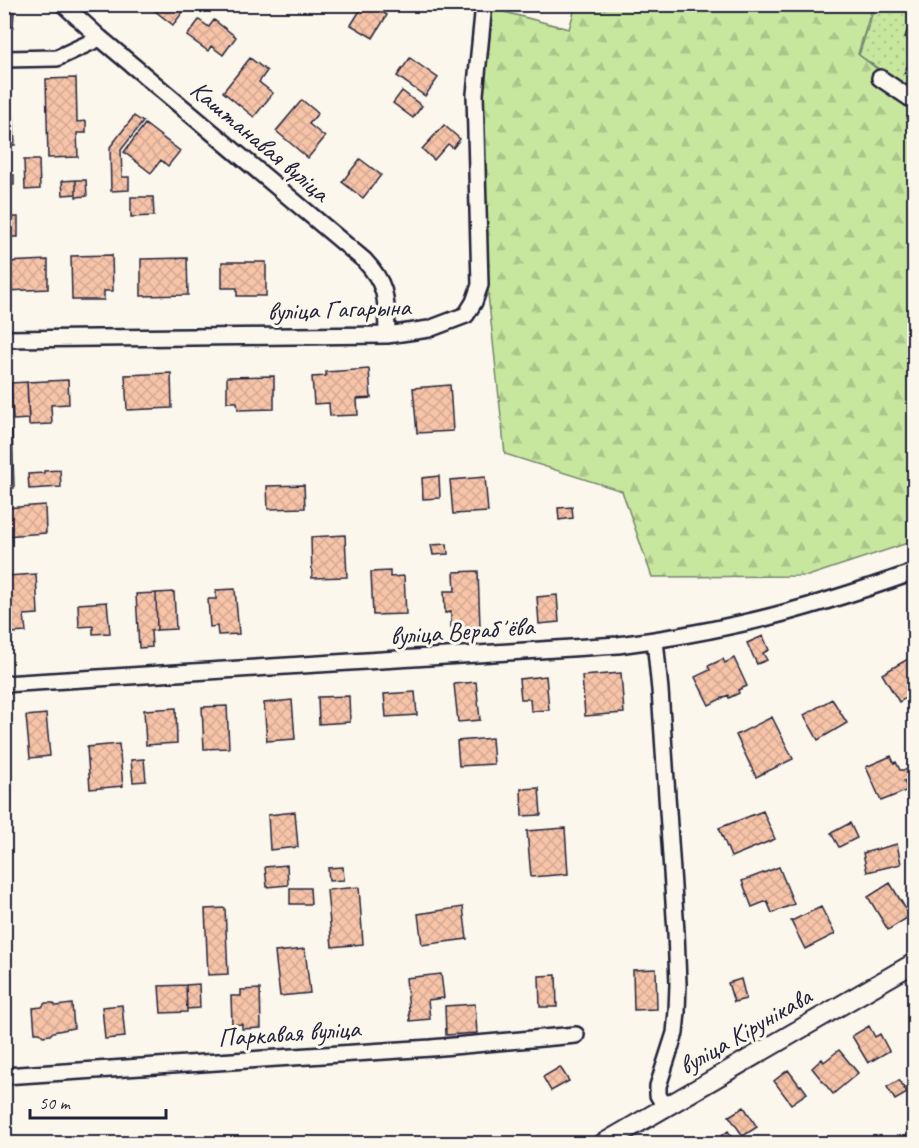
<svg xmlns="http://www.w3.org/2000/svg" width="919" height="1148" viewBox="0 0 919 1148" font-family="Caveat,sans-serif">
<defs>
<pattern id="forest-firs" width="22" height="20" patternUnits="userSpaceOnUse" patternTransform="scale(1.5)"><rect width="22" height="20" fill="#c7e79f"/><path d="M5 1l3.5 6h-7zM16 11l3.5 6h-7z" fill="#abc68a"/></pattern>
<pattern id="garden-dots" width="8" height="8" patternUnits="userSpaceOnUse" patternTransform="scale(1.5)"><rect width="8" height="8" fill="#c7e79f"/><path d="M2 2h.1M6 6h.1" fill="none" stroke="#abc68a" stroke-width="1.8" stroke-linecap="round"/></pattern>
<pattern id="building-cross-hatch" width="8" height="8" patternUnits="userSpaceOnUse" patternTransform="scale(1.5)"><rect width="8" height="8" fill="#f7c4a8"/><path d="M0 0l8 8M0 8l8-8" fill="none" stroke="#d3a892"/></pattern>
</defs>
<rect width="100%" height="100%" fill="#fbf7ec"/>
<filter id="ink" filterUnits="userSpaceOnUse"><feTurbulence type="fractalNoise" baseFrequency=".0167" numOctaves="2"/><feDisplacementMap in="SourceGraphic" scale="12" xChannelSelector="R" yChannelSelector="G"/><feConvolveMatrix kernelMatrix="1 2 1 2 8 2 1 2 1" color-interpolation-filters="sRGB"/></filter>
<g filter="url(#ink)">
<path fill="url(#forest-firs)" stroke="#74846d" stroke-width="1.5" d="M576,5H873L858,54L914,98V541L808,576L652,577L622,491L505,454L488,294L483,96L493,9L569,29Z"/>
<path fill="url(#garden-dots)" stroke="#74846d" stroke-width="1.5" d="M875,5H914V93L859,55Z"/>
<path fill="url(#building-cross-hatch)" stroke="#22223b" stroke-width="1.5" d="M146,4H189L173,25Z
M364,4H370L387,15L373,38L351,25Z
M4,11L14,12L13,27L4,26Z
M912,17L914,18V40L905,37Z
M199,20L209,27L214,20L236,37L223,55L211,46L208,51L187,36Z
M914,48V65L909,63Z
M250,58L267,71L259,82L273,93L254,117L223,92Z
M410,58L438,78L425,96L397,76Z
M909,63L914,65V77L904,73Z
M76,78L77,122L86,121V133H77L78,157L48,158L46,79Z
M402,91L422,106L413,118L393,103Z
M302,100L318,113L309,124L325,137L308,158L276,131Z
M4,109H13L15,145H4Z
M134,116L143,122L121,150L122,177H129V190L111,191L110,147Z
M145,124L180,151L168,166L161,160L151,173L124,152Z
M444,125L460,139L453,148L448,144L434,160L422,149Z
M360,159L381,175L363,198L342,182Z
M24,160H39L40,189L25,190Z
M4,171H7V185H4Z
M7,175H14V185H7Z
M76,180H86L87,196L76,197Z
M76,180V194L63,195L62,181Z
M131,197H153L154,216L131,217Z
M8,217H18V237H9Z
M112,255L113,291H104V300H72L71,256Z
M187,258L188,295L141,296V259Z
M48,260V289L6,291L5,262Z
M222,262H266V296H237V288H222Z
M369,369L371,398L357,399L358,415L330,416L329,403L314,404L312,377L326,376V372Z
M171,373L172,408L127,410L125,375Z
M274,376V409L238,410L237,402H227V377Z
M68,380L69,404L51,405L52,424L29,425L27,382Z
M27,382L29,419L13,420L11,383Z
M450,385L453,431L417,433L413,388Z
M4,431H12L14,488H4Z
M60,470L61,487L29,489L28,474L44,473V471Z
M439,476L440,498L423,499L422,478Z
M485,477L488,512L453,514L450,480Z
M304,485L305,508L268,509L267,486Z
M45,505L46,533L4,536V508Z
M572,507L573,518L559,520L558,508Z
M345,535L347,577L312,578L311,537Z
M447,544L448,554L433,555L431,545Z
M390,571V577L404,576L406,614L373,615L371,572Z
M478,571L480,627L451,628V612L445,613L444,591H455L454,572Z
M36,574L38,614L24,615L26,632L11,633L7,576Z
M235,589L239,634L218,635L217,626L210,627L208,599H216V590Z
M174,592L176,629L157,630L156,593Z
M156,593L157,630L151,631L152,647L139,648L136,594Z
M557,595L559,622L539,624L537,597Z
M107,602L110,633L93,634V626L79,627L78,604Z
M763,636L769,650L763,653L767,660L757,664L747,643Z
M913,656L914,658V693L899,702L882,674Z
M734,658L747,686L738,690L739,693L729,698L728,695L709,705L695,677L710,670L708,666L719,661L723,659L725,663Z
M621,673L624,713L585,716L582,676Z
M546,676L549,710L531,711L530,699H521L519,679Z
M476,682L480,720L458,722L454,684Z
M415,692L417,715L386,717L384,694Z
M349,696L350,722L319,724L318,697Z
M832,699L847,723L818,740L804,715Z
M292,700L295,739L267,741L264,703Z
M227,706L229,748L204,749L202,707Z
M176,708L177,743L146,745L144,710Z
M46,714L50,756L30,758L26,716Z
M772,717L793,759L756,777L736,735Z
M492,738L494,764L459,766L457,741Z
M119,744L123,786L90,789L87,747Z
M891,756L894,763L896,762L900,770H907L909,775L907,780L904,781L908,790L881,801L866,767Z
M144,759L146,781L133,782L131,760Z
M539,788L541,815L522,816L521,789Z
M763,811L775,839L731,857L719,828Z
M295,812L298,847L270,850L268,815Z
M850,823L857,838L839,847L831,833Z
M565,828L568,874L531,877L527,831Z
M897,844L901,864L867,872L863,853Z
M287,865L288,885L267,887L265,867Z
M343,867L344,880L329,881L328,868Z
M779,867L794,904L772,913L767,901L752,907L742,881Z
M890,883L910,916L888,930L868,897Z
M359,887L363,944L332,947L327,890Z
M290,888H310L311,904H290Z
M463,907L467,939L422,945L418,914Z
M821,907L835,934L805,949L791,921Z
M225,908L228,974L208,975L205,909Z
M305,949L310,993L280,996L275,952Z
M656,969L657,1009L634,1010L633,970Z
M441,974L444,998L428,1000L430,1019L410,1021L406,978Z
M556,975L557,1007H540L539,976Z
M741,979L746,999L734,1002L728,983Z
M199,984L200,1008L187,1009L186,985Z
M186,985L187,1012L161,1013L159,986Z
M260,989L261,1028L242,1029V1024L232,1025L231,996H241V990Z
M45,1003H53L56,1006L72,1004L74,1028L53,1032L50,1035L43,1036L40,1033H35L33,1008L42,1007Z
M475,1004L477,1033L446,1035L445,1006Z
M122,1005L125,1037L105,1039L102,1007Z
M869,1026L875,1037L880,1034L889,1051L868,1063L852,1036Z
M839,1050L858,1073L833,1094L812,1068L822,1059L824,1062Z
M560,1067L569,1081L551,1091L543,1077Z
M788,1070L800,1086L801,1085L807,1093L791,1104L774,1081Z
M899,1080L907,1093L895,1100L887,1087Z
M744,1107L757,1127L743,1136L729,1116Z
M728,1131L736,1144H711Z"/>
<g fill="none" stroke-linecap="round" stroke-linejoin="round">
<g stroke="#22223b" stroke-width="20">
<path id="minor" d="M63,4L100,38L364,260C389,286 386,302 387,335
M4,59L57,58L100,38
M880,78L914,101
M4,339L387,335L429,329L466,315L474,302L480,285L475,94L484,4
M655,640L660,690L676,932L678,984L677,1011L675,1033L658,1086V1095L665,1107
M4,684L618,645C658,640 699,633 739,624C799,611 857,592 914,572
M4,1076L431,1048L576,1035"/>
</g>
<g stroke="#22223b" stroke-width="22">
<path id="tertiary" d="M602,1144L914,963"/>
</g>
<use href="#minor" stroke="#fbf7ec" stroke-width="15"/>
<use href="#tertiary" stroke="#fbf7ec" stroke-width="18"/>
</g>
</g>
<g text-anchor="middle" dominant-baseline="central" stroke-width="6" stroke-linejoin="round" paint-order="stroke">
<g font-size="26" fill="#22223b" stroke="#fbf7ec">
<text transform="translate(260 141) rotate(40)">Каштанавая вуліца</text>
<text transform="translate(339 309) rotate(-2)">вуліца Гагарына</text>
<text transform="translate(462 631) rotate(-4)">вуліца Верабʼёва</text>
<text transform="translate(745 1031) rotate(-30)">вуліца Кірунікава</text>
<text transform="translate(289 1033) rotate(-4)">Паркавая вуліца</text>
</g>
</g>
<rect width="919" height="1148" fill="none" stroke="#fbf7ec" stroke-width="24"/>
<rect x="12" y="12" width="895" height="1124" fill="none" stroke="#22223b" stroke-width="2" filter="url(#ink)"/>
<path d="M30 1109v9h136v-9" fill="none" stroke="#22223b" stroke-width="3"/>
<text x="39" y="1109" font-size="18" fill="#22223b" stroke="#fbf7ec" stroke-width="4.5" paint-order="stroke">50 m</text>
</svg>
